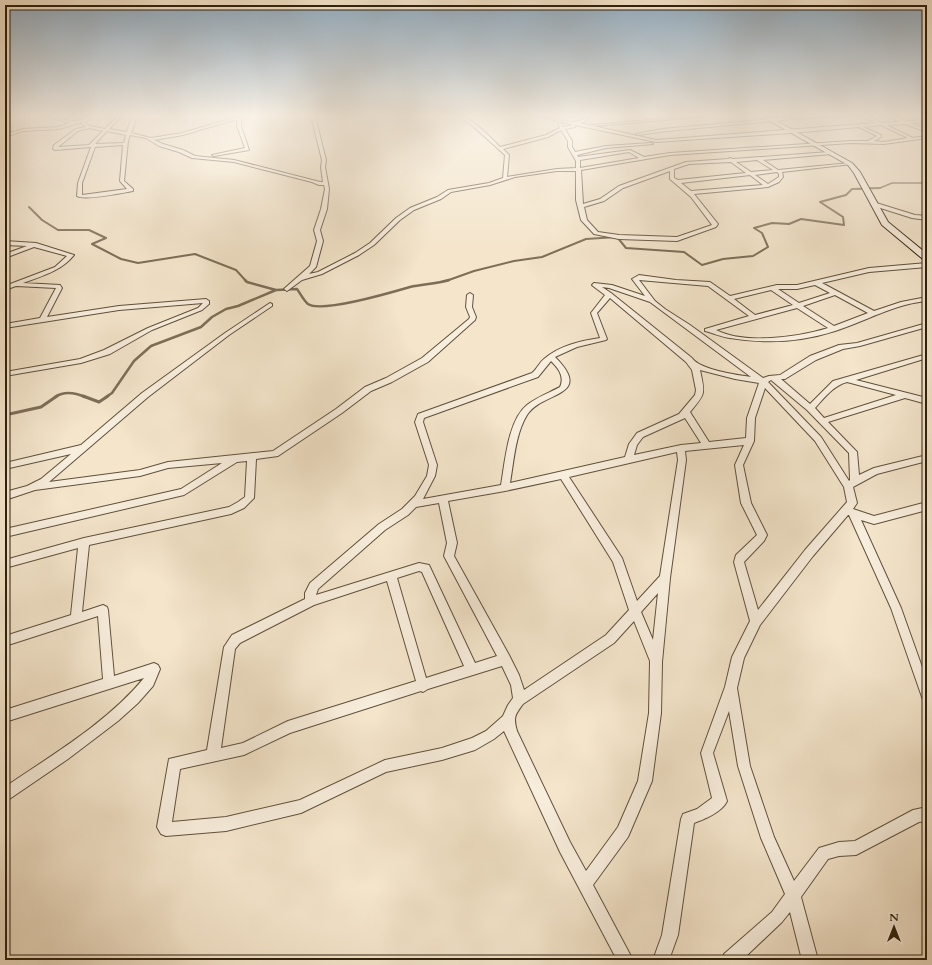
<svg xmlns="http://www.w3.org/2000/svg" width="932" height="965" viewBox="0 0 932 965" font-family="Cardo,serif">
<rect width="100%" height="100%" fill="#f4e5cb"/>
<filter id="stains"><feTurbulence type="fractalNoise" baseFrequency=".005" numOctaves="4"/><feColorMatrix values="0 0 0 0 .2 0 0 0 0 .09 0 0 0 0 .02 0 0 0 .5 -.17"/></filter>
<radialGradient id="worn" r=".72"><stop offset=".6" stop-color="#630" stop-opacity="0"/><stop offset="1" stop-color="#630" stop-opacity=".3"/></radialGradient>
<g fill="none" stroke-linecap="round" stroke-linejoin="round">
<path stroke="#7d6e58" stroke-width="1.5" d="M857,189L880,188L892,183H927"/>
<path stroke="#7d6e58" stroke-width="2" d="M29,207L42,220L58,230H89L106,238L92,244L121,259L138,263L195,254L236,270L246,281
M446,281L474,271L514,261L542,257L586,239L617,237L626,248L684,252L702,265L723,259L753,256L768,247L762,233L754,228L772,223L789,224L801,219L844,225L843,217L820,202L846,195L852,189L880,188"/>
<path stroke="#7d6e58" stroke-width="2.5" d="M245,280L247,282L276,290L297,289C300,293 304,301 308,304C321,313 393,292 410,287C423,284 436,284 449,280
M55,397C64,391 76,393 85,397
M106,397L112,393L134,361L151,346L201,327L212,317L226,309L238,306L276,290"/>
<path stroke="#7d6e58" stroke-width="3" d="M83,396L99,402L108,396
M5,415L41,407L57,396"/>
<g stroke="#60513c" stroke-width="2">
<path id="street" d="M45,116C59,115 75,128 87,116H91L85,123L90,126L105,129L118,116H122L109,129L127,132L130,121L134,116H138C134,121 134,127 131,133L151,138L182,133L241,116V126L249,150L214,156L212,155L245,148L237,126V119L183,135L154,140L163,144L183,150L195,156L234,160L320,182H323L321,167L322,160L311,116H315L326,160L325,167L329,189L327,209L320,230L323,241L316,267L309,274L318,272L355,253L370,243L396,218L410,208L437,197L448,190L489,183L503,178L505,155L474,127L458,116C471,116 491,138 500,147L546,135L560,128L558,122H560L563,127L574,125L538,116C554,116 574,129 587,116H591L586,121L580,123L656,140L876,123L862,116H867L882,123L900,122L887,116H892L906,121L927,120V122L911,123L927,130V132L905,124L886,125L913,138L927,136V138L884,144L851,143L670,155L581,170L583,204L600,199L619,186L686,162L728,159L730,158L733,159L829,152L831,154L763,160L778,170L850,163L852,164L782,172L783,177L779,182L768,187L694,194L718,224L716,227L677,241L619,239L594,234L581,220L576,200V171H557L515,177L490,185L451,192L441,199L414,210L400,220L374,245L359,255L322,274L302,280L287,291L284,289L285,288L310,266L317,241L314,230L321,209L325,189L324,185H319L312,182L234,162L192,158L179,152L159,146L146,138L130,135L128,141L124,181L133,189V191C121,193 85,201 77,196L78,183L91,147L55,150L53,149L54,145L76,129L86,127L82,124V122L59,129L23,131L5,137V135L23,129L59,127L69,123ZM575,125L656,142L791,133L859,127L877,136L868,141H851L670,153L644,157L630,150L578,157L577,155L606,148L653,144L651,143L606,146L575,152L572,147V141L565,129L575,127ZM881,125L908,138L884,142L874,141L881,137V135L863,127ZM89,128L103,131L89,145L58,147L78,131ZM561,130L568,141V147L576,161V168L557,169L507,177L509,155L503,149L548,137ZM107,131L126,135L124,143L95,144ZM123,145L120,181L127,189L82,195V183L95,147ZM629,152L639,158L580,168V160ZM757,160L773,170L751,172L736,162ZM731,162L746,173L678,180L674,178V169L689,164ZM670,171V179L691,197L712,225L677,237L619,235L598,232L587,220L584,207L604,201L623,188ZM777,172L779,174V177L768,184L755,175ZM750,175L763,185L691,191L681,183Z
M697,116H711L594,126L592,125Z
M804,116H848L804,118L667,131L638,135L636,134L663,129Z
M5,118L12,126L11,131L8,130Z
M873,202L915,215L927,216V220L912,218L871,205V203Z
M5,241L36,243L74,255C61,271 42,276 23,283L60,285L62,288L47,317L119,306L206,299L209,301V304L202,310L152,330L110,354L81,363L5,376V372L80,359L104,350L148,328L198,308L203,303L119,310L5,328V324L40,318L56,288L16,286L5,290V286L55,267L67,256L34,247L5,258V254L27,246L5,245Z
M927,263V267L869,272L822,283L874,311L901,302L927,297V301C894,304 866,321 835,331C801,342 766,344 730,338C721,337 713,333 705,331V329L749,316L708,286L639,280L655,301L665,309L690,325L763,378L769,376L780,375L810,356L839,345L857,343L927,323V327L860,346L843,349L816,360L785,379H781L810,404L833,381L927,354V358L856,380L927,398V404L905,398L828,422L857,452L859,475L874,468L927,455V461L877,474L853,487L857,503L853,509L874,516L927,502V510L874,524L861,520L901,608L927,681V702L923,700L891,608L849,515H848L813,556L760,625L744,658L737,688L750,766L774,837L794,881L819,848L839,842L855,841L913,810L927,807V821L919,822L856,855L839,856L828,859L801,897L818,960H802L790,912L782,922L742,960H722L724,954L772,912L785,894L761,838L738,766L729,711L713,753L727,801C722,812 705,819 694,823L678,935L669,960H653L662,935L681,819L683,814L697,809L712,798L701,753L725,687L732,657L750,621L734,562L736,555L757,535L741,503L735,465L744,445L685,451L686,460L670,578L662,662L661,713L652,781L628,837L593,885L633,960H617L560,852L504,731L494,739L475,750L442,760L386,772L301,813L226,831L166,836L161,834L157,827L169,759L207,750L224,647L232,635L305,599V593L310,583L379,524L402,509L415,496L427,476L429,465L415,422L418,414L532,373C537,369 539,363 544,359C560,345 581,341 600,338L591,313L605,295L593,286L592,285L594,283L612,285L645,296L632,279L639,275L676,280L710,282L730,296L777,285H797L869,268ZM815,285L830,293L799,303L778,289H797ZM602,287L609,288L650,302L751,377C737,375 700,370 692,358L611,293ZM771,290L793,305L755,315L734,299ZM835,295L868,313L834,326L803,306ZM610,298L686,362L692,370L696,390L695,395L679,414L637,433L629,444L625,457L510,483C514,461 515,435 527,415C542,391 595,397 555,357L577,347L606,340L607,339L597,313ZM797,308L828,328C799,337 744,345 716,330ZM551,361C558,368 565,376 560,387C549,393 537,397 527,405C508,420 505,462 501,485L423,499L435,476L437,465L423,422L424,418L538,377ZM700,370L735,379L759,383L747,418L746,438L709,442L690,412C706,393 705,394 700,370ZM771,380L807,410L849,453L850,480L849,481L821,437L768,382ZM847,382L896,395L824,418L815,408C825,397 833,386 847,382ZM765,388L815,441L844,487L847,502L805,550L758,610L744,562L764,541L767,535L751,503L743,465L754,441L755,418ZM685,418L701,443L681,445L634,455L637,445L643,437ZM677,452L678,460L660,576L637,601L622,558L569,477ZM561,479L613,562L629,610L606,635L524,690L519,675L509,655L454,556L457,543L448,501L505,491ZM439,503L447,543L444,556L497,656L475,663L429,565L419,563L316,595L318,589L385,530L408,515L416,507ZM419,571L422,572L464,666L426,678L397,578ZM387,581L416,681L288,721L243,743L221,748L235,649L240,643L314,605ZM658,593L653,640L641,612ZM634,621L650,661L649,713L638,781L618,827L586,871L570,842L517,731C513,717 515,715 523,704L614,643ZM502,666L511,685L513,698L508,705L503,716L486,731L472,738L442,748L385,760L300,800L226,817L172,822L180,769L244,755L290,733L421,691L423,692L428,689Z
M470,293L473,295L472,307L476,317L475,320L428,362L392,382L371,391L342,413L278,456L256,459L254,498L244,508L231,514L89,545L82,612L103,605L107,607L108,610L114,676L154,663L158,665L160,669L153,686L138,703L118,721L68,759L5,802V787C52,755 108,722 144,678L5,722V710L103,679L98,616L5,646V636L71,615L78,548L5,568V560L84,538L229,507L238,502L245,497L247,461L237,462L184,495L5,537V529L181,489L222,463L168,468L140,476L35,490L5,500V492L27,486L41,479L71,454L5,469V463L81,445L142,393L225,333L270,303L272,304V306L229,335L148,397L49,482L140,470L168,462L273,451L336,409L365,387L386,378L422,358L469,319L470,317L466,307L467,295Z"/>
</g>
<g stroke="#2e200d" stroke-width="2">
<path id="secondary" d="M761,116H768L852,163L860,172L888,222L927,254V261L924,260L882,225L854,173L848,165Z"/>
</g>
<use href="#street" fill="#f8eedd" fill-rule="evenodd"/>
<use href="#secondary" fill="#f8eedd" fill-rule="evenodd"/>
</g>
<linearGradient id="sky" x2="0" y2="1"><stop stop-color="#92adc2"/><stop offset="0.46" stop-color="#faf3e8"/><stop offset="1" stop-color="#faf3e8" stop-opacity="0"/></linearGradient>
<rect width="932" height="251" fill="url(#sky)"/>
<rect width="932" height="965" fill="none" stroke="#f4e5cb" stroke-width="20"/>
<rect x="6" y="6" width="920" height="953" fill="none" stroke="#2e200d" stroke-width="2"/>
<rect x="10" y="10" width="912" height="945" fill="none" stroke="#2e200d"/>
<g transform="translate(894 927)" stroke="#f8eedd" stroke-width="3" paint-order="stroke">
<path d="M0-3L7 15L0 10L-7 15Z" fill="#2e200d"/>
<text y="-6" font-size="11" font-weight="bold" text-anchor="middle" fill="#2e200d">N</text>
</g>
<rect width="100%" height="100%" filter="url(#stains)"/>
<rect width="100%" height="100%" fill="url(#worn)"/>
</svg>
